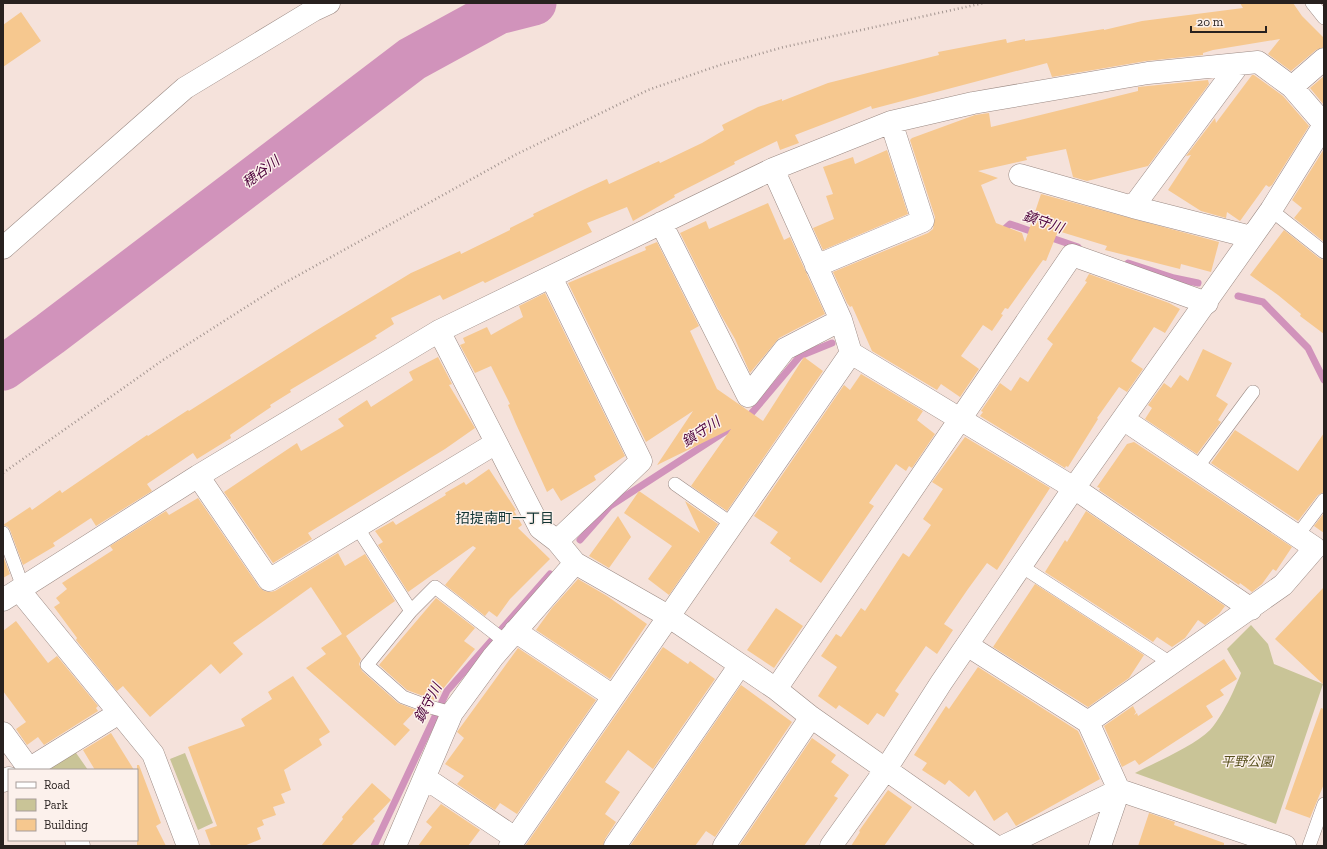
<svg xmlns="http://www.w3.org/2000/svg" width="1327" height="849" viewBox="0 0 1327 849" font-family="'Zilla Slab','Noto Sans JP',serif">
<rect width="100%" height="100%" fill="#f5e2db"/>
<path fill="#c9c497" d="M1251,625L1268,644L1274,664L1323,684L1276,824L1135,773C1156,762 1194,746 1210,730C1222,717 1235,689 1241,673L1227,649Z
M74,750L88,770H47Z
M185,753L213,823L198,830L170,759Z"/>
<g fill="none" stroke-linecap="round" stroke-linejoin="round">
<path stroke="#d193bb" stroke-width="7" d="M1000,233L1010,224L1036,233
M1046,236L1078,247
M1128,263L1174,278L1198,283
M1238,296L1263,302L1308,348L1324,380
M745,419L750,415L800,356L832,343
M580,540L610,506L729,429
M374,846L447,691L550,574"/>
<path stroke="#d193bb" stroke-width="45" d="M3,368L50,334L412,59L498,12L534,3"/>
</g>
<path fill="#f6c88f" d="M1240,3H1293L1302,16L1324,38V47L1316,50L1291,71L1268,54L1280,39L1213,50L1203,53V55L1146,61L1052,77L1047,63L872,109L871,106L795,135L799,143L780,150L777,141L734,162L735,164L674,195L675,197L633,221L627,207L587,223L592,232L485,283L483,281L443,300L440,295L391,318L394,324L375,336L377,338L290,390L291,392L270,405L271,407L230,435L231,438L197,459L193,453L147,484L152,491L96,526L91,518L53,543L55,546L23,565L10,530L8,527L3,525L30,507L32,510L60,490L62,493L147,435L148,436L188,410L189,411L317,330L411,273L460,251L461,254L510,230V228L534,216L533,214L585,189L607,179L609,184L659,161L660,163L702,143L724,130L722,125L758,107L782,99V101L828,83L939,55L938,52L1006,39L1007,43L1025,39V41L1048,38L1104,29V30L1142,21L1243,8Z
M21,12L41,41L3,67V25Z
M1252,75H1254L1283,96L1309,126L1272,185L1269,187L1266,185L1240,221L1227,212L1226,218L1201,211L1168,190L1191,155L1186,156L1215,118L1216,123Z
M1324,76V105L1310,88Z
M1208,80L1209,84L1148,166L1087,181L1073,177L1066,149L1026,157L1027,160L978,171L998,178L981,185L996,223L1022,233L1025,242L1041,194L1219,242L1211,272L1181,264L1180,269L1105,250L1107,246L1058,231L1046,261L1043,260L1008,309L1005,308L1001,314L1003,315L992,331L983,325L961,356L979,369L960,397L941,384L937,390L872,351L852,306L850,307L847,303L833,272L928,233L933,229L935,217L910,140L912,138L975,115L989,113L991,127L1138,91V87Z
M1324,149V242L1294,218L1302,208L1292,200Z
M887,150L908,214L823,250L813,228L834,219L826,196L833,194L823,167L853,157L855,164Z
M768,203L784,240L790,237L825,314L779,338L750,373L735,339L721,315L680,233L706,221L709,229Z
M1284,230L1319,258L1324,260V334L1300,316L1301,314L1278,295L1250,275Z
M657,242L699,326L690,331L717,389L763,421L804,357L823,371L727,511L691,486L731,429L657,465L693,411L646,442L568,283L646,250L645,247Z
M1089,274L1169,303L1180,309L1165,333L1154,327L1131,361L1143,369L1127,392L1119,387L1097,418L1098,419L1068,467L1066,466L1065,468L980,416L983,412L981,411L1000,383L1011,391L1020,377L1028,382L1053,344L1047,339L1087,282L1085,281Z
M545,293L625,456L594,476L596,480L561,501L553,488L547,492L516,424L508,405L510,404L491,366L475,373L460,345L465,343L463,338L487,327L491,335L523,317L519,306Z
M1203,349L1232,363L1216,396L1228,404L1218,420L1221,422L1197,454L1145,419L1152,408L1148,405L1164,383L1171,388L1180,375L1188,381Z
M438,357L452,384L449,385L475,428L445,449L308,533L312,539L273,563L224,492L297,443L301,451L344,426L338,419L367,400L371,407L413,380L409,372Z
M861,374L923,411L917,420L935,434L912,468L909,466L906,471L896,464L869,503L874,506L821,583L789,561L791,558L770,543L778,532L754,516L844,385L850,390Z
M1235,430L1298,471L1324,433V492L1318,495L1298,521L1211,463Z
M965,437L1050,488L997,570L987,563L968,589L944,624L953,630L937,654L926,646L895,691L899,694L884,717L877,713L868,725L839,705L836,709L818,696L837,667L821,656L836,634L841,637L861,608L865,611L903,553L909,557L931,525L923,519L943,489L932,482Z
M1134,442L1292,547L1276,571L1273,569L1262,584L1252,592L1240,583L1239,585L1099,490L1100,488L1097,487L1127,444Z
M489,469L516,510L514,511L522,525L518,528L550,559L510,599L497,617L489,611L485,616L445,585L476,548L473,546L408,592L378,545L383,542L375,531L393,521L396,525L446,495L445,493L464,482L466,485Z
M639,491L700,533L685,501L718,524L669,595L648,579L672,546L624,513Z
M198,498L259,587L264,591L270,592L275,591L338,553L345,566L365,554L395,601L346,636L361,659L359,664L362,671L398,703L416,710L403,724L410,730L395,746L306,668L326,654L321,648L342,634L311,587L233,643L243,654L220,674L211,664L150,717L123,686L117,691L76,640L77,638L54,607L60,603L56,598L67,589L62,583L113,550L110,546L166,511L169,515Z
M1086,511L1225,606L1219,614L1205,625L1198,620L1185,638L1172,647L1157,637L1153,642L1045,572L1065,540L1067,542Z
M1324,513V533L1314,526Z
M618,516L631,537L609,568L589,556Z
M3,556L10,574L3,578Z
M578,579L607,596L647,624L610,679L536,630L552,608Z
M1035,584L1144,655L1129,678L1088,707L993,647Z
M1324,587V685L1275,639Z
M436,598L475,628L464,641L475,649L434,700L407,690L379,665Z
M776,608L803,626L774,668L747,650Z
M16,621L48,663L57,656L98,706L96,708L98,711L44,745L38,737L27,745L16,729L26,722L3,691V631Z
M663,647L688,664L690,661L715,679L653,769L628,750L605,782L620,792L605,814L616,822L605,839L603,846H525Z
M518,648L596,700L517,814L500,803L495,810L457,784L464,776L445,764L464,738L457,732Z
M1224,659L1237,679L1220,690L1224,695L1206,706L1213,717L1139,765L1135,760L1122,767L1104,726L1133,706L1136,712L1134,715L1137,713L1138,716Z
M978,667L1078,731L1100,779L1016,826L1007,812L994,821L975,790L969,797L949,780L945,785L922,770L927,763L914,755L946,706L949,709Z
M293,676L330,732L319,739L322,745L284,770L291,790L281,794L285,803L273,807L276,815L262,820L264,825L257,828L261,839L244,846H211L205,830L217,826L188,747L245,726L241,719L272,699L268,692Z
M741,685L792,722L715,837L706,831L695,846H630Z
M1321,708L1324,709V784L1310,818L1285,809Z
M111,733L134,770H95L83,750Z
M812,738L836,755L831,762L849,775L834,796L838,798L804,846H739Z
M137,765H139L161,823L156,826L166,846H137Z
M372,783L391,800L373,819L375,821L351,846H321L343,819L342,817Z
M888,790L912,807L884,846H851L860,832L859,831Z
M441,804L480,830L468,846H418L432,827L426,822Z
M1149,813L1175,822L1174,825L1224,843V846H1138Z"/>
<g fill="none" stroke-linecap="round" stroke-linejoin="round">
<g stroke="#9b8a84" stroke-width="14">
<path id="service" d="M1312,3L1324,18
M1271,210L1324,252
M1196,469L1253,392
M675,484L732,524
M357,527L411,611
M3,533L23,587
M1297,536L1324,500
M1021,566L1172,664
M452,713L430,707L403,697L367,665L411,611L435,587L506,642
M1309,846L1324,804"/>
</g>
<g stroke="#9b8a84" stroke-width="23">
<path id="minor" d="M1292,87L1324,59
M1020,175L1133,207L1251,237
M1133,207L1239,64
M661,223L748,396L785,349L841,320
M816,266L923,221L891,122
M551,277L641,461L557,541
M439,331L540,528L557,541L575,563L668,616L776,689L811,717L995,846
M851,353L1074,488L1251,609
M198,476L269,580L496,443
M19,590L153,754L188,846
M3,600L198,476L439,331L773,169L891,122L973,103L1148,73L1258,62L1292,87L1324,124
M515,631L613,696
M967,645L1088,722L1119,790L1100,846
M776,689L1072,255L1207,303
M1088,722L1283,585L1315,548L1123,419
M3,733L30,770
M27,770L119,713
M425,778L515,838
M3,781L9,778
M76,840L79,846
M395,846L452,713L493,657L575,563
M510,846L851,353L841,320L773,169
M615,846L740,665
M724,846L811,717
M831,846L886,769L941,683L1074,488L1271,210L1324,125
M1004,846L1119,790L1285,846"/>
</g>
<g stroke="#9b8a84" stroke-width="23">
<path id="tertiary" d="M3,248L185,88L314,10L329,3"/>
</g>
<path stroke="#a39590" stroke-width="2.5" stroke-dasharray="1 3" stroke-linecap="butt" d="M3,473L163,360L279,286L515,155L648,90L720,65L784,47L984,3"/>
<use href="#service" stroke="#fff" stroke-width="13"/>
<use href="#minor" stroke="#fff" stroke-width="22"/>
<use href="#tertiary" stroke="#fff" stroke-width="22"/>
</g>
<g text-anchor="middle" dominant-baseline="central" stroke-width="3" stroke-linejoin="round" paint-order="stroke">
<g font-size="13" font-style="italic" fill="#564f1b" stroke="#fcf1ec">
<text x="1247" y="761">平野公園</text>
</g>
<g font-size="14" font-style="italic" fill="#4f043d" stroke="#fcf1ec">
<text transform="translate(261 172) rotate(-37)">穂谷川</text>
<text transform="translate(1043 222) rotate(19)">鎮守川</text>
<text transform="translate(701 432) rotate(-33)">鎮守川</text>
<text transform="translate(428 703) rotate(-62)">鎮守川</text>
</g>
<g font-size="14" fill="#113433" stroke="#fcf1ec">
<text x="505" y="518">招提南町一丁目</text>
</g>
</g>
<rect width="1327" height="849" fill="none" stroke="#28211f" stroke-width="8"/>
<rect x="8" y="769" width="130" height="72" fill="#fcf1ec" stroke="#a79e9a"/>
<rect x="16" y="782" width="20" height="6" fill="#ffffff" stroke="#a79e9a"/>
<text x="44" y="789" font-size="12" fill="#28211f">Road</text>
<rect x="16" y="799" width="20" height="12" fill="#c9c497" stroke="#a79e9a"/>
<text x="44" y="809" font-size="12" fill="#28211f">Park</text>
<rect x="16" y="819" width="20" height="12" fill="#f6c88f" stroke="#a79e9a"/>
<text x="44" y="829" font-size="12" fill="#28211f">Building</text>
<path d="M1191 26v6h75v-6" fill="none" stroke="#28211f" stroke-width="2"/>
<text x="1197" y="26" font-size="12" fill="#28211f" stroke="#fcf1ec" stroke-width="3" paint-order="stroke">20 m</text>
</svg>
